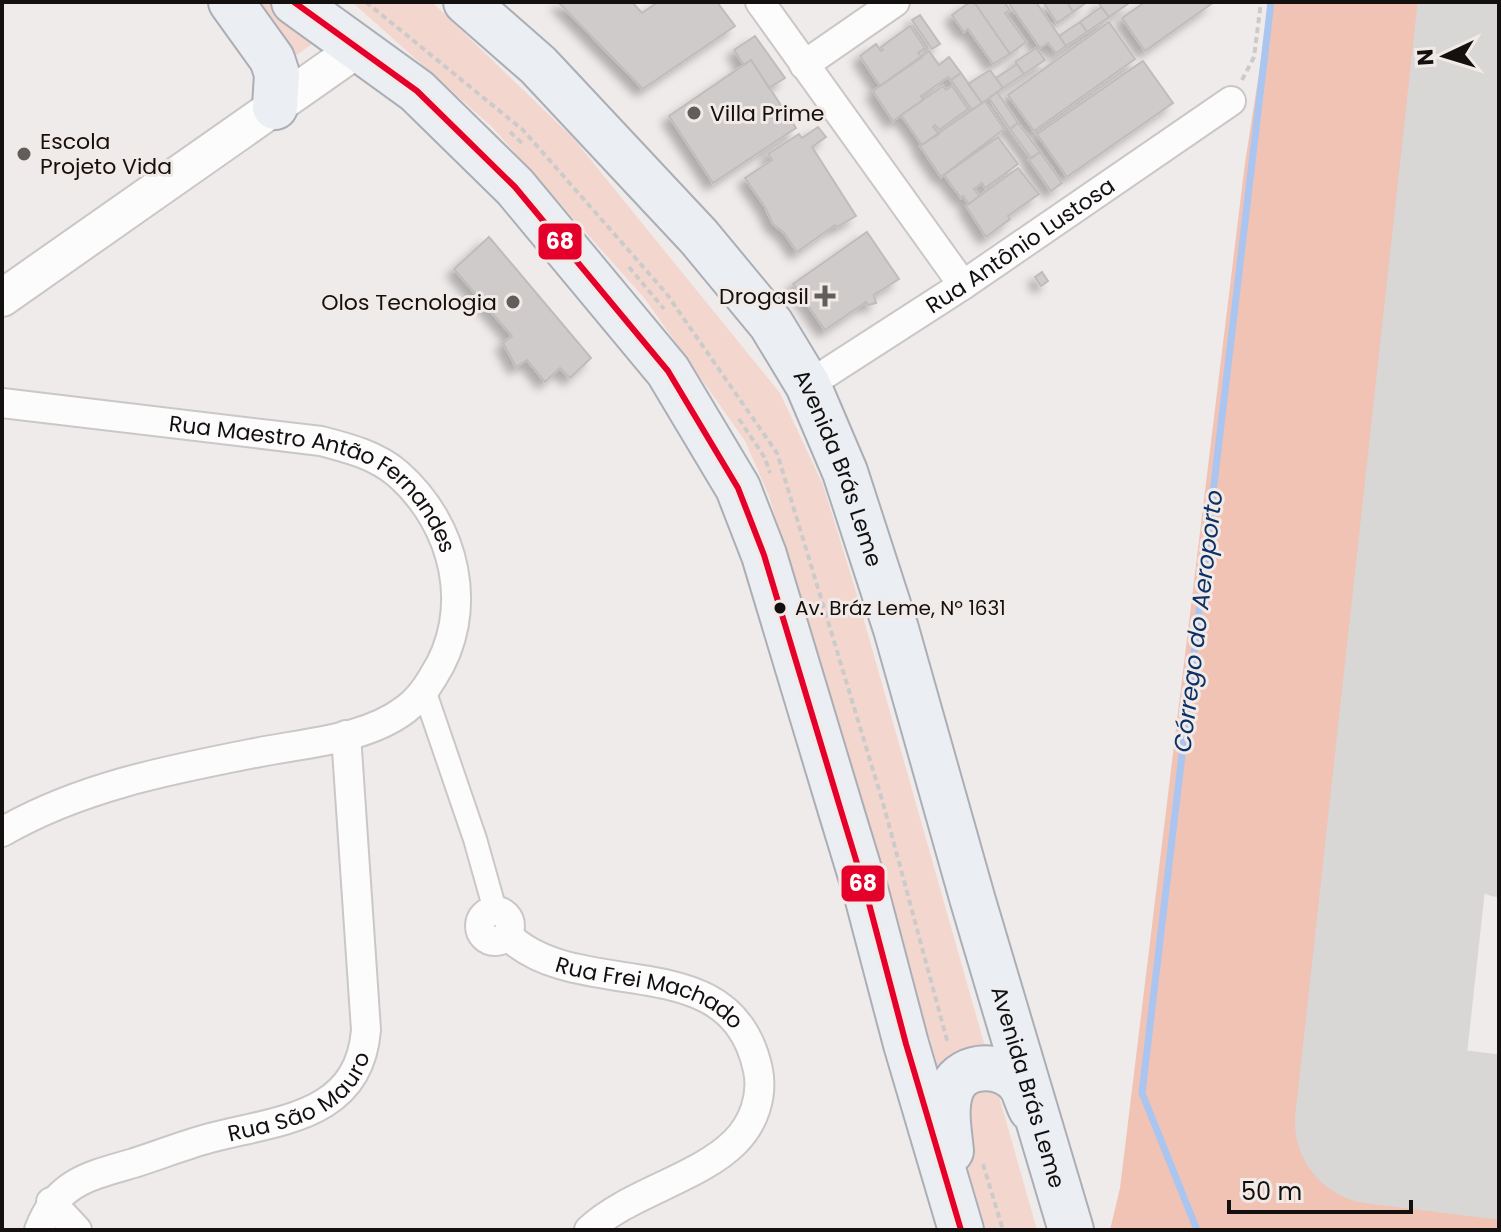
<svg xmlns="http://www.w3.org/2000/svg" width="1501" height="1232" viewBox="0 0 1501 1232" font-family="Poppins,sans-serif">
<defs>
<filter id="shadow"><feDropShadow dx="-7" dy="7" stdDeviation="4" flood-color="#0004"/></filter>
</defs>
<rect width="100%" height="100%" fill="#efebea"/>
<path fill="#f3d7ce" d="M244,2H275L323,36L290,60Z
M352,2H432L573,138L780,393L823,485L854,585L1037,1230H986L769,496L745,441L645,299L493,128Z"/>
<path fill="#f0c3b5" d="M1270,2H1499L1377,1122L1499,1137V1230H1110L1120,1188L1245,163Z"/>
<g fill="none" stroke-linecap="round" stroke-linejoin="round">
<path stroke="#aac6f0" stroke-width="7" d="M1197,1230L1142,1093L1271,2"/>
<path stroke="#d9d6d6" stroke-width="66" d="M1491,750L1494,836L1499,864"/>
<path stroke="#d9d6d6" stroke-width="164" d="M1499,13L1377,1122L1499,1137"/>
</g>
<path fill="#cfcbcb" stroke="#bfbcbb" stroke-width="2" filter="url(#shadow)" d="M558,2H632L642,13L658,2H717L735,26L643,89Z
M970,2H974L1010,54L993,64L968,29L964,32L952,15Z
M974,2H1004L1010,10L1005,13L1026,42L1010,54Z
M1008,2H1036L1066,46L1056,53L1048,43L1040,48Z
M1043,2H1067L1073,12L1057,23Z
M1067,2H1087L1073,12Z
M1098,2H1128L1129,3L1109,17Z
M1145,2H1214L1145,51L1122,18Z
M1101,7L1109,17L1087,32L1080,22Z
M920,15L940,44L932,49L912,20Z
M1080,22L1087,32L1066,46L1059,36Z
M1109,22L1135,59L1034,131L1008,95Z
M910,26L925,48L918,53L922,57L880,86L860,56L876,44L881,51L883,50L881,47Z
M755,36L785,78L769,88L751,60L744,65L734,50Z
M1036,48L1045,60L1024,74L1015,62Z
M929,51L939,65L949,57L961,73L951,80L948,77L921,96L923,100L893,121L873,91Z
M751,60L796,128L713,183L669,116Z
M1143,61L1173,103L1067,177L1037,134Z
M1017,64L1024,74L1003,88L996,78Z
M990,70L1003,88L982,103L968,84Z
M961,73L982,103L972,110L951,80Z
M943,86L946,90L952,86L968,109L939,130L935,125L933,127L939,134L922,145L901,115Z
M997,92L1018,123L1010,129L989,98Z
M985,101L1004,129L941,177L920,146Z
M1018,123L1040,152L1031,158L1010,129Z
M818,127L826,137L812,147L856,216L837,227L835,225L797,252L784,233L773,224L765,207L745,178L772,160L768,154L799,134L802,138Z
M998,137L1018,164L985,188L982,183L974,189L979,196L969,204L963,196L961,198L944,175Z
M1040,152L1062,183L1051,191L1029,160Z
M1018,168L1039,194L1008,216L1010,219L986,237L966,206Z
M867,232L899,279L874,295L876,303L868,305L866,302L825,330L793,284Z
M489,237L591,358L570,378L560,368L545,382L527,360L516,367L503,343L512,336L454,269Z
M1042,272L1048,281L1041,286L1035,277Z"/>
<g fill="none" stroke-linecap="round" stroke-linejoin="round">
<g stroke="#cac7c6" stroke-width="26">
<path id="pedestrian" d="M424,690L475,839L495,910"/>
</g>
<g stroke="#cac7c6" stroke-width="32">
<g id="minor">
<path d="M760,2L963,285"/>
<path d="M804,65L895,2"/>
<path id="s1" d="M808,385L963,285L1231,101"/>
<path id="s2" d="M2,403L321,441C348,448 376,455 398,474C456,525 476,611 433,677C426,689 417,701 406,709C366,740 304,743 255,753C168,770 80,787 2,832"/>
<circle cx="495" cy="926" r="15"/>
<path id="s3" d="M507,935C581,1006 731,942 758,1070C763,1096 754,1123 735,1142C698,1179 628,1193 589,1230"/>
<path d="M51,1202L77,1230"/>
<path id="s4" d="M39,1230C57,1182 89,1176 134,1163C159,1155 184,1145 210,1138C278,1120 359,1118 366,1030L346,735"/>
</g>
</g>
<g stroke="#cac7c6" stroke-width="40">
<path id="tertiary" d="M2,298L360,47"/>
</g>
<g stroke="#abaeb5" stroke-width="48">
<g id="primary">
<path d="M231,2L272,59L277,74L275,107"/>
<path d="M294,2L417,91L515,187L668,371L738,488L764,555L842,814L867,896L906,1044L961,1230"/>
<path id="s5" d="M466,2L538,65L699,237L771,324L808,385L845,472L896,629L973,901L1071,1230"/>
<path d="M951,1151C949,1131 944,1107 952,1088C963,1062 1006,1062 1021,1086C1025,1092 1027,1102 1031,1109"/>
</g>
</g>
<path stroke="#cccbcb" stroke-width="4" stroke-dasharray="6 4" stroke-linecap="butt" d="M366,2L523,130L666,293L777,453L883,803L948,1044
M1242,80L1254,57L1261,2
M510,132L524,145
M629,267L664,309
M739,419L765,458L770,473
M983,1164L1003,1230"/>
<use href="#pedestrian" stroke="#fdfcfc" stroke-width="22"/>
<use href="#minor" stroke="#fdfcfc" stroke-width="28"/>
<use href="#tertiary" stroke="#fdfcfc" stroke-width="36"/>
<use href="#primary" stroke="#ebeef2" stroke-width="44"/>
<g stroke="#f2eae7" stroke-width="12">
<path id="bus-1" d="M294,2L417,91L515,187L668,371L738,488L764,555L842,814L867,896L906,1044L961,1230"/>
</g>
<use href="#bus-1" stroke="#e4002b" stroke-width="6"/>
</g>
<g fill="#605d5c" stroke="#f2eae7" stroke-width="3">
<circle cx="694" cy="113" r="8"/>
<circle cx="24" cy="154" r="8"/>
<path d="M821 284h8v8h8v8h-8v8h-8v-8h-8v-8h8z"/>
<circle cx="513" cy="302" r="8"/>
</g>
<circle fill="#13100f" stroke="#f2eae7" stroke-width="3" cx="780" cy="608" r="7"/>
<g text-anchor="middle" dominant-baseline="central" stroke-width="6" stroke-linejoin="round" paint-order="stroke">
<g font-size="20" fill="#13100f" stroke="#f2eae7" text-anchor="start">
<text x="795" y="608">Av. Bráz Leme, Nº 1631</text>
</g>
<g font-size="22" fill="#13100f" stroke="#f2eae7" text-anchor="start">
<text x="710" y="113">Villa Prime</text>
<text x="40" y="141">Escola<tspan x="40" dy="25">Projeto Vida</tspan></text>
<text x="809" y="296" text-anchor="end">Drogasil</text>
<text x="497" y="302" text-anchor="end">Olos Tecnologia</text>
</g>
<g font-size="22" fill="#13100f" stroke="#f2eae7">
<text stroke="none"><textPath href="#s1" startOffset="254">Rua Antônio Lustosa</textPath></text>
<text stroke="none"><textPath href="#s5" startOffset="604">Avenida Brás Leme</textPath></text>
<text stroke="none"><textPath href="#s2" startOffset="334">Rua Maestro Antão Fernandes</textPath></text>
<text stroke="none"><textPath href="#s3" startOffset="156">Rua Frei Machado</textPath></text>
<text stroke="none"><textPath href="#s5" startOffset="1252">Avenida Brás Leme</textPath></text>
<text stroke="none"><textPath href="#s4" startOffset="304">Rua São Mauro</textPath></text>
</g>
<g font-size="24" font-style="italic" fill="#0b3268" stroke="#f2eae7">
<text transform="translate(1198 621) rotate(-83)">Córrego do Aeroporto</text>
</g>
</g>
<g stroke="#f2eae7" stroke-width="3">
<rect x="537" y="222" width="46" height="39" rx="8" fill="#e4002b"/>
<rect x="840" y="864" width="46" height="39" rx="8" fill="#e4002b"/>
</g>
<g font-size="22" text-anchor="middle" font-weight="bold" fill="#fff">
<text x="560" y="249">68</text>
<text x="863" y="891">68</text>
</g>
<rect width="1501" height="1232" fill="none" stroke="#13100f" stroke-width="8"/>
<g transform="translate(1445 56) rotate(266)" stroke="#f2eae7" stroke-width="6" paint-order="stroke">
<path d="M0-6L14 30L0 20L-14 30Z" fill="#13100f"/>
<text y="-12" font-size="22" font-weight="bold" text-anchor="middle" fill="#13100f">N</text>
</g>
<path d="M1229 1200v12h182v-12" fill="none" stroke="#13100f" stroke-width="4"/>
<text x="1241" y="1200" font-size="24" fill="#13100f" stroke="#f2eae7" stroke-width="6" paint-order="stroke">50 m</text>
</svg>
